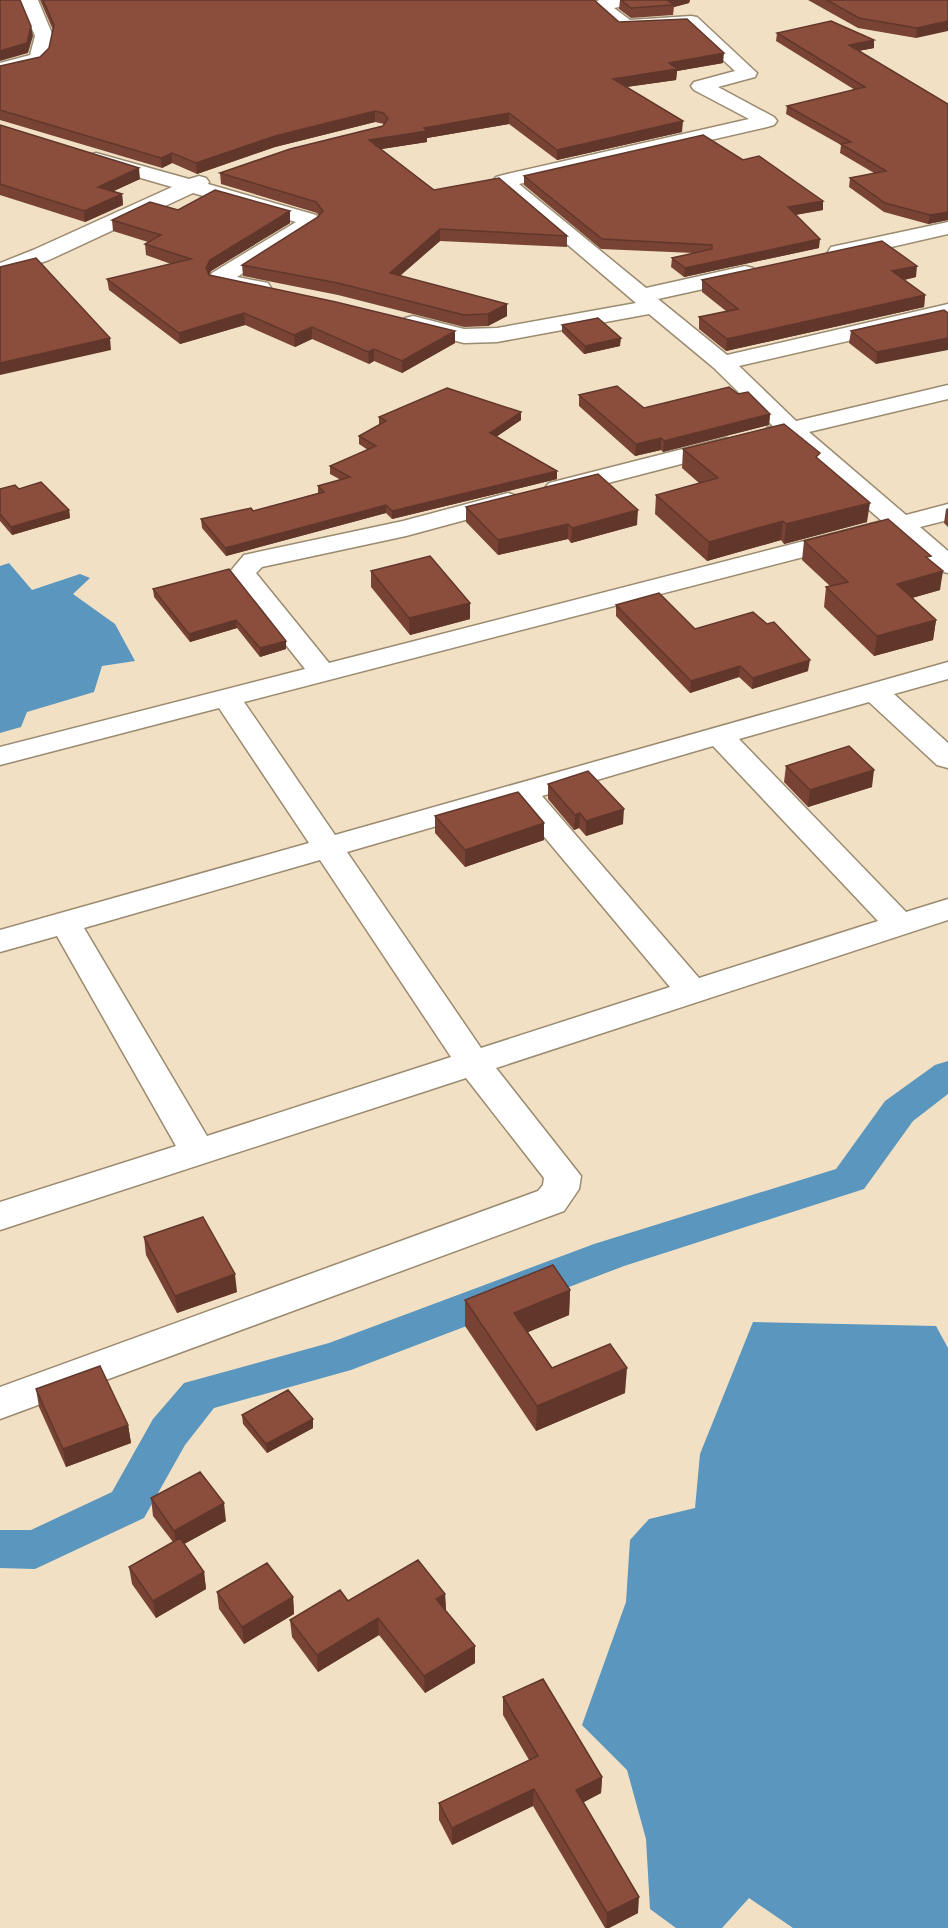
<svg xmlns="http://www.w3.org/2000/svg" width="948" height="1928" viewBox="0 0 948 1928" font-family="Rubik,sans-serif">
<rect width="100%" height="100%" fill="#f2e0c4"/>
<path fill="#5a96be" d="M9,563L32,590L80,574L90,578L73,594L115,624L135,661L102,666L94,692L27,712L21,727L0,733V566Z
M753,1322L936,1326L948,1348V1928H793L749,1898L722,1928H676L650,1909L646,1839L627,1770L582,1725L626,1602L630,1540L649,1519L695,1508L700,1454Z"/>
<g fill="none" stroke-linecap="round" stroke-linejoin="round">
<path fill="#5a96be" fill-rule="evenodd" d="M948,1061V1094L913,1121L864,1189L624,1266L351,1370L214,1408L185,1445L144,1518L35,1569L0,1568V1530H31L112,1492L153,1419L184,1383L329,1343L594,1244L836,1169L885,1101L935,1065Z"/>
<g stroke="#9a8a70" stroke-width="3">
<path id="street" d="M20,0H38L53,36L48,58L41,65L0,75V63L30,55L35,36Z
M599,0H637L634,4L614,8L630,20L691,16L697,17L757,73L755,77L718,87L774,117L777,121L774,125L767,127L519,184L646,288L745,266L753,268L756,273L753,278L658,299L727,355L948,304V318L739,366L796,421L948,385V399L809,432L906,515L948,504V520L920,527L948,551V573L939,571L896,533L244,702L335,835L948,662V679L894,694L948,743V768L937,765L869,702L739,739L906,912L948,899V920L496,1068L581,1176L579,1189L564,1211L0,1419V1387L538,1191L543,1185L544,1178L466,1078L0,1230V1202L176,1146L57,936L0,952V930L309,843L219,708L0,765V747L305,669L229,573L244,555L403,521L508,493L517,496L521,501L517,506L406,536L262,567L256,573L329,663L882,521L786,438L776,440L767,438L764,433L767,428L773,426L714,368L649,314L497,342L464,343L405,328L402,323L405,318L413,316L464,329L497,328L636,303L493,181L496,177L503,175L749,119L694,90L691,86L694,82L735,71L687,27L626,31L620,30L594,9L591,5ZM713,746L878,921L699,978L542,796ZM516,803L670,987L481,1048L347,852ZM320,860L451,1057L207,1136L84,928Z
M96,153L189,179L199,176L206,178L209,182L208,184L316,215L321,222L317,226L237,277L268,283L271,288L268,293L260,295L212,285L209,278L212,273L296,222L193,193L49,260L0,277V263L33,250L172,187L89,163L86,159L89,155Z
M948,222V234L839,259L831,257L828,252L831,247Z
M726,438L735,440L738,445L735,450L558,496L549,493L545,488L549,483Z"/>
</g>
<use href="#street" fill="#fff" fill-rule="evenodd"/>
</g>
<path fill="#784334" d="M40,0H595H594L619,22L723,63L677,71L676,80L626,87L682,132L557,160L509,124L427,138V142L381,149L434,190L567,236V247L440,241L400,276L507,316L488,326L464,327L338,295L243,276L242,265L319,216L317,213L221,184L220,173L383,126L384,124L375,122L275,147L197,174L172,163L162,168L0,120V66L40,57L49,48L53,30Z
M620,0H690L689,3L674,7L673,15L631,18L619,9Z
M808,0H948L916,38L858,28Z
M777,33L874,48L858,51L948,104V220L928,224L884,212L849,187L850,178L874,173L840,153L841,145L786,114L787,106L855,90L776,41Z
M0,125L140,179L113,191L122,194L123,205L85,222L0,195Z
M743,160L823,210L796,215L819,248L684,277L671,267L672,258L694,253L601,249L524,185V176Z
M178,210L290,223L211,271L209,275L455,343L402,373L374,361L369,364L312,339L295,347L245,325L180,344L109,290L107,279L171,264L146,255L145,244L148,242L113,231L112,220Z
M916,277L904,280L925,295L924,307L726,351L699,329V317L726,311L702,292V280Z
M944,310L876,364L849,343L851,331Z
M562,325L620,346L584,354L562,332Z
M738,394L770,414L769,425L663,452L661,450L635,456L579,406V395L644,408Z
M521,412V420L496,437L557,479L392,519L386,513L226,556L202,528L201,519L253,511L318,493V486L341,480L330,474V466L368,450L359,444V436L379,425V417Z
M683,449L819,460L867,522L784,544L781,540L707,561L655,514L656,495L699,483L682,468Z
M0,489H19L69,510L70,518L12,535L0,521Z
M466,507L637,525L571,543L568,539L498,555L466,522Z
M948,508V527L944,523L946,509Z
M804,541L930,560L940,590L912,598L936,620L933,640L874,656L824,607L826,587L830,586L802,560Z
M229,569L286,649L260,657L237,628L190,642L154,597L153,589Z
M371,571L470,619L410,635L371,587Z
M616,605L695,629L808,671L752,689L739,677L690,693L616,616Z
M786,766L872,787L808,807L784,782Z
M548,784L623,824L586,836L579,828L574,830L548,799Z
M435,816L544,823V840L465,867L435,833Z
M144,1237L237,1292L177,1313L146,1255Z
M570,1290L569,1315L528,1332L552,1368L625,1393L536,1431L465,1326V1300Z
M36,1389L128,1425L131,1443L66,1467L39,1407Z
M242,1415L313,1419V1428L267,1453L243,1424Z
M151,1498L226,1521L184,1544L204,1572L206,1589L156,1618L132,1584L129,1567L173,1542L153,1516Z
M217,1592L293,1597L294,1614L244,1644L219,1609Z
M445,1594L446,1611L475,1663L425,1693L379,1635L318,1672L292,1637L290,1620L348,1601Z
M503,1697L602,1777L601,1793L583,1802L638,1913L609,1928H605L533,1806L452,1845L439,1820V1803L529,1760L503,1715Z"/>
<path fill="#61372b" d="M665,0H690L689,3L674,7V5Z
M948,21V31L916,38L917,28Z
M31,26L33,36L28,53L0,61V51Z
M874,40V48L848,53L849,45Z
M724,53L723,63L677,71L676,80L612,89L613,79L669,63Z
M375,111V122L275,147L197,174L196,163L275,136Z
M509,113V124L427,138V142L369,151V140L424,128Z
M683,121L682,132L557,160V150Z
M172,153V163L162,168L161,158Z
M139,168L140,179L99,198L98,187Z
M122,194L123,205L85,222L84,211Z
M823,201V210L787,216L788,207Z
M290,211V223L211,271L207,279L206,268L210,260Z
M948,212V220L928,224L930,215Z
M440,229V241L390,284V273Z
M820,239L819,248L684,277L685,268Z
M917,266L916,277L891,283L892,271Z
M925,295L924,307L726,351L727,339Z
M507,304V316L488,326V314Z
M244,313L245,325L180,344L179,333Z
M312,327V339L295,347L294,335Z
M455,331V343L402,373V361Z
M110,338L111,350L0,375V363Z
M621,338L620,346L584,354L585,346Z
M948,338V350L876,364L877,352Z
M374,349V361L369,364L368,352Z
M521,412V420L490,441V433Z
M770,414L769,425L663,452L664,441Z
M661,438V450L635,456L636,444Z
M557,471V479L392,519V511Z
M870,503L867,522L784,544L786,524Z
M386,505V513L226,556L225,548Z
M69,510L70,518L12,535L11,527Z
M638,510L637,525L571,543L572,528Z
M783,521L781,540L707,561L709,542Z
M568,524V539L498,555V540Z
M943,571L940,590L894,603L897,584Z
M470,603V619L410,635L409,618Z
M236,620L237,628L190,642L189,634Z
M936,620L933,640L874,656L877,636Z
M286,641V649L260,657V648Z
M810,660L808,671L752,689L753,678Z
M740,666L739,677L690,693L691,681Z
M874,770L872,787L808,807L810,790Z
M624,809L623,824L586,836V821Z
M580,813L579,828L574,830L575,815Z
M544,823V840L465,867V850Z
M235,1274L237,1292L177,1313L175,1296Z
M570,1290L569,1315L514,1338V1313Z
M627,1368L625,1393L536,1431L537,1406Z
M313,1419V1428L267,1453L266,1444Z
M128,1425L131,1443L66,1467L63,1449Z
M224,1503L226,1521L177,1548L174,1531Z
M204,1572L206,1589L156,1618L153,1601Z
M445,1594L446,1611L436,1599Z
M293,1597L294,1614L244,1644L242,1627Z
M378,1618L379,1635L318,1672L317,1655Z
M475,1646V1663L425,1693L424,1676Z
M602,1777L601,1793L575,1807L576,1790Z
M534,1789L533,1806L452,1845V1828Z
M639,1897L638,1913L609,1928H606L607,1913Z"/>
<path fill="#8b4e3d" stroke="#61372b" stroke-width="1.5" d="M0,0H20L31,26L27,43L0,51Z
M43,0H594L619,22L687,19L724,53L669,63L677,69L613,79L683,121L557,150L509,113L424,128L427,131L369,140L434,190L499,178L567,236L440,229L390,273L507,304L488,314L464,315L338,283L242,265L318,217L323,211L316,202L220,173L290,149L383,126L388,118L383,113L375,111L275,136L196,163L172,153L161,158L0,110V66L40,57L49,48L54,25Z
M621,0H667L674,5L631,8Z
M827,0H948V21L917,28L859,18Z
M831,21L874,40L849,45L948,104V212L930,215L885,203L850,178L886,171L841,144L851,142L787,106L865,87L777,33Z
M0,125L139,168L98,187L122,194L84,211L0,184Z
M703,135L743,160L759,156L823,201L788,207L820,239L685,268L672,258L712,249V245L602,239L524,176Z
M215,190L290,211L210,260L206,268L209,275L336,302L455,331L402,361L374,349L368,352L312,327L294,335L244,313L179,333L107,279L191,259L145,244L161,235L112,220L150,202L178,210Z
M882,241L917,266L892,271L925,295L727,339L699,317L738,309L702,280Z
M36,258L110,338L0,363V267Z
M944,310L948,313V338L877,352L851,331Z
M598,318L621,338L585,346L562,325Z
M617,386L644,408L729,387L738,394L748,392L770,414L664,441L661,438L636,444L579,395Z
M447,388L521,412L490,433L557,471L392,511L386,505L225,548L201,519L251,508L253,511L324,492L318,486L350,477L330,466L376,446L359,436L386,421L379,417Z
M784,424L820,453L816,457L870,503L786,524L783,521L709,542L656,495L718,478L683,449Z
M598,474L638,510L572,528L568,524L498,540L466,507Z
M41,482L69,510L11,527L0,514V489L15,485L19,489Z
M888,519L931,556L926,557L943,571L897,584L936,620L877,636L826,587L848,582L804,541Z
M430,556L470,603L409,618L371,571Z
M229,569L286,641L260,648L236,620L189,634L153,589Z
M659,593L695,629L753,612L767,624L774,622L810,660L753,678L740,666L691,681L616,605Z
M849,746L874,770L810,790L786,766Z
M588,771L624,809L586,821L580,813L575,815L548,784Z
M518,792L544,823L465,850L435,816Z
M203,1217L235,1274L175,1296L144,1237Z
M553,1265L570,1290L514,1313L552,1368L610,1344L627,1368L537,1406L465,1300Z
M100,1366L128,1425L63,1449L36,1389Z
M288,1390L313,1419L266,1444L242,1415Z
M200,1472L224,1503L174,1531L151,1498Z
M180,1538L204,1572L153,1601L129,1567Z
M418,1560L445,1594L436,1599L475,1646L424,1676L378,1618L317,1655L290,1620L340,1590L348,1601Z
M267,1563L293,1597L242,1627L217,1592Z
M543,1679L602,1777L576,1790L639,1897L607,1913L534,1789L452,1828L439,1803L538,1756L503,1697Z"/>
</svg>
